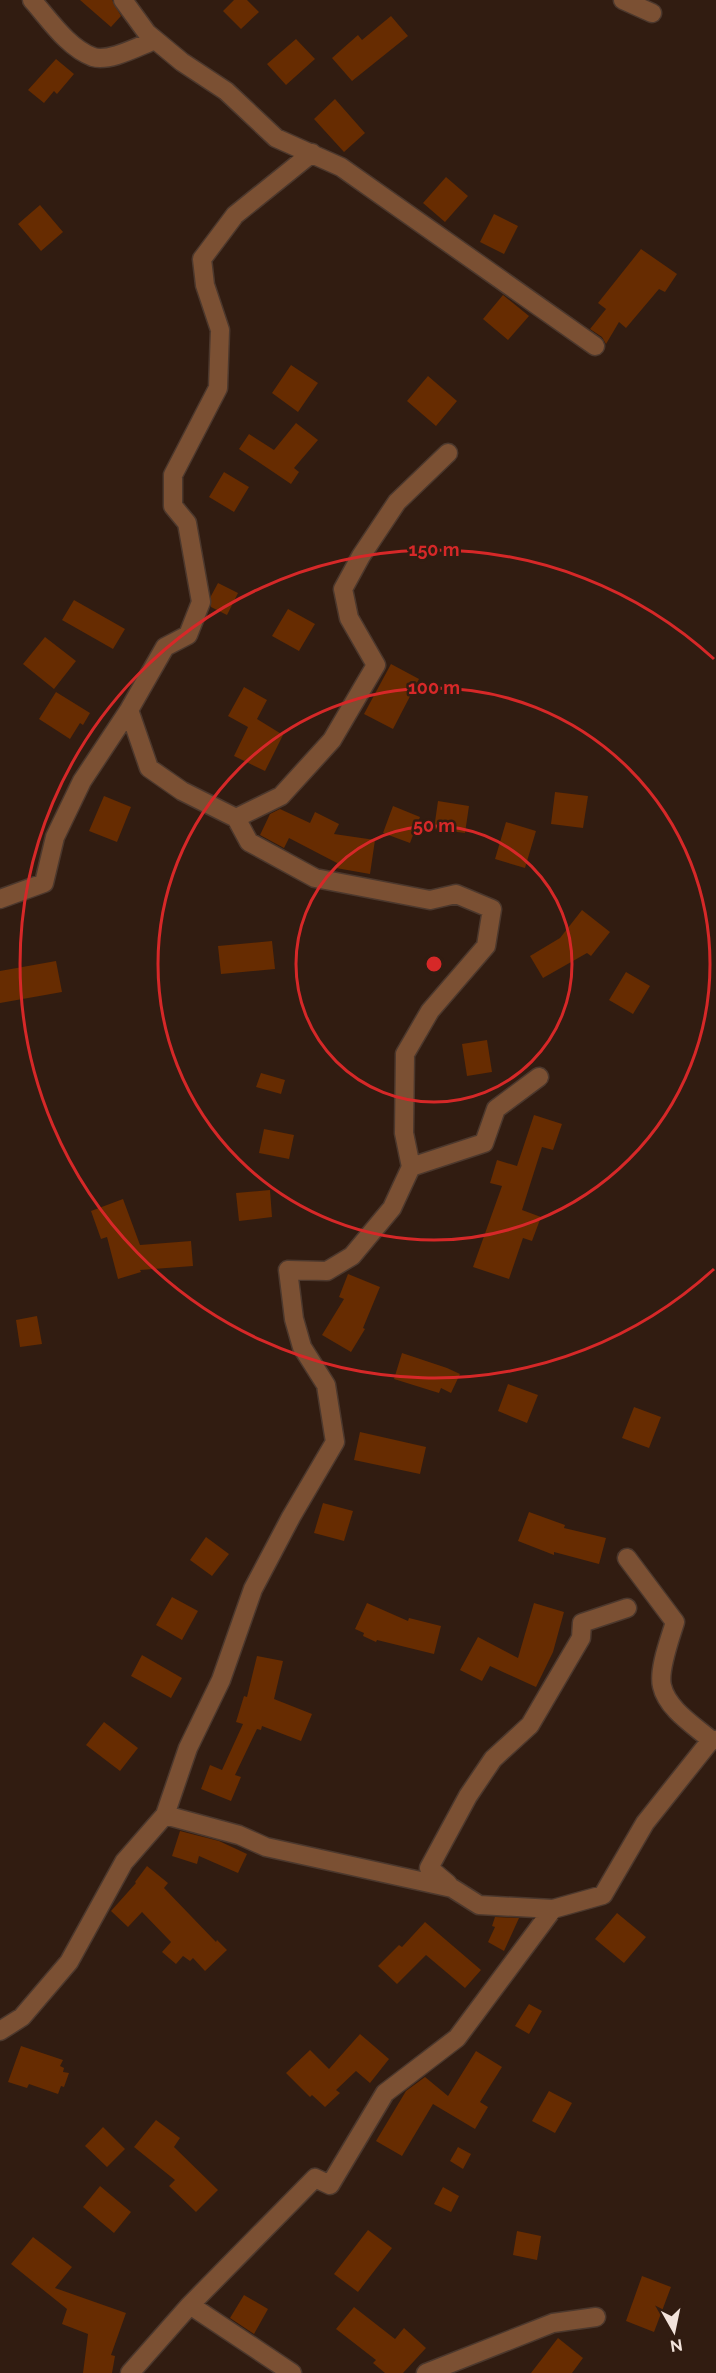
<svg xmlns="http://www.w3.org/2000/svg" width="716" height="2373" viewBox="0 0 716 2373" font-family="Raleway,sans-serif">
<rect width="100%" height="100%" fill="#311c11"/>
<path fill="#672c01" d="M80,0H112L121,16L111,27Z
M234,0H247L259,12L241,29L223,11Z
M391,16L408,36L352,81L332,58L358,35L362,40Z
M296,39L315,59L286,85L267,64Z
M56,59L74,74L57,94L54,91L44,103L28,90Z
M335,99L365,133L344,152L314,119Z
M446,177L468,196L445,222L423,203Z
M40,205L63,232L41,251L18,224Z
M494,214L518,226L504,254L480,242Z
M641,249L677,274L665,292L659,289L626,328L619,322L606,344L602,337L590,329L606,309L598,303Z
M503,295L529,316L508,340L483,319Z
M291,365L318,383L298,412L272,393Z
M428,376L457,401L436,426L407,401Z
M296,423L318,440L294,468L299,472L291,484L239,449L249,434L274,450Z
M224,472L249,487L234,512L209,497Z
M218,583L238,593L227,615L211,607V596Z
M74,600L125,629L113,649L62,620Z
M288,609L315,624L299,651L272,636Z
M45,637L76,661L54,689L23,664Z
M391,664L419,679L393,729L364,714Z
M244,687L267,700L257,719L283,735L265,771L234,756L248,727L228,716Z
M56,692L90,713L83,725L80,723L70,739L39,719Z
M555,792L588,796L583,828L551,824Z
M104,796L131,807L117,842L89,831Z
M438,801L469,806L465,833L434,829Z
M393,806L420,817L410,843L383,833Z
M280,809L310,823L315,812L339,824L334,834L375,840L370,874L336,868L337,863L289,838L284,848L260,835L270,814Z
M506,822L536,831L525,868L495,859Z
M582,910L610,932L591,956L587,953L543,978L530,956L560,938Z
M272,941L275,969L221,974L218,946Z
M56,961L62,992L0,1003V971Z
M626,972L650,986L633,1014L609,1000Z
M487,1040L492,1072L467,1076L462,1044Z
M261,1073L285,1080L281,1094L256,1087Z
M534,1115L562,1124L553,1150L542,1147L522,1210L541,1217L532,1241L523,1238L509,1279L473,1267L502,1186L490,1183L497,1160L517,1166Z
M264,1129L294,1135L289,1159L259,1153Z
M270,1190L272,1217L239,1221L236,1193Z
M123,1199L140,1245L191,1241L193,1266L140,1270L141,1272L118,1279L107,1237L101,1239L91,1211Z
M348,1274L380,1287L363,1328L365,1329L351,1352L322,1335L344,1299L339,1297Z
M37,1316L42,1344L20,1347L16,1320Z
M402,1353L447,1368L460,1374L451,1393L441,1388L439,1393L394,1379Z
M508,1384L538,1395L527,1423L498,1411Z
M634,1407L661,1417L649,1448L622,1438Z
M360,1432L426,1447L420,1474L354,1460Z
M323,1503L353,1511L344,1541L314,1533Z
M529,1512L565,1525L564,1528L606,1538L599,1564L554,1552V1555L518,1541Z
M206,1537L229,1554L212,1576L190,1560Z
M172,1597L198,1611L182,1640L156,1625Z
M367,1603L408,1621L409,1618L441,1626L434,1654L377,1640L376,1642L363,1636L364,1633L355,1629Z
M534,1603L564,1612L553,1652L536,1687L490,1666L482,1681L460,1670L478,1637L518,1658Z
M142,1655L182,1678L171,1698L131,1676Z
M257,1656L283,1661L274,1699L312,1714L301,1741L262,1726L261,1730L257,1729L235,1775L241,1777L231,1801L201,1789L210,1765L222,1770L243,1724L236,1722L244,1696L247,1697Z
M104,1722L138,1748L120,1771L86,1745Z
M180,1831L219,1841L247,1854L238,1873L199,1856L197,1864L172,1856Z
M147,1866L168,1883L164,1888L216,1942L217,1940L227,1950L205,1971L193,1958L190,1961L183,1956L176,1964L162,1952L171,1942L142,1912L128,1927L111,1911L136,1883L135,1882Z
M617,1913L646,1937L624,1963L595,1939Z
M495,1917L519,1918L504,1951L488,1942L495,1927L492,1926Z
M425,1922L481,1970L465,1988L426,1955L397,1984L378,1966L399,1945L402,1947Z
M529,2004L542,2011L529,2034L515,2026Z
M360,2034L389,2059L370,2083L356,2071L336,2090L340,2093L325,2107L312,2095L310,2097L286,2073L310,2050L329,2069Z
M21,2046L63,2060L60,2066L64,2068L63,2072L69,2073L64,2087L61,2086L58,2094L29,2084L27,2088L8,2082Z
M476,2051L502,2067L480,2102L488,2107L475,2129L433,2104L402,2156L376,2141L406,2091L425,2077L448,2096Z
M549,2091L572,2103L555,2133L532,2121Z
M156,2120L180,2138L174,2147L218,2190L196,2212L169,2186L175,2180L134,2147Z
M103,2127L125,2149L107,2167L85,2146Z
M458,2147L471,2154L463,2169L450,2161Z
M100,2186L131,2212L114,2233L83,2207Z
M443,2187L459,2196L451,2212L434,2204Z
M368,2230L392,2248L358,2292L334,2274Z
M517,2231L541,2236L537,2260L513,2255Z
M33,2237L72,2267L55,2288L126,2313L111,2355L115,2356L112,2373H83L88,2334L62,2324L67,2309L11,2264Z
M642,2276L671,2287L654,2332L626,2321Z
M244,2295L268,2309L254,2334L230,2318Z
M354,2307L395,2339L404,2328L426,2348L403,2373H385L373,2363L376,2360L336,2329Z
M558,2338L583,2358L572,2373H531Z"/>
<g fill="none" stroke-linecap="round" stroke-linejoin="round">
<g stroke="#4c382d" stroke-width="21">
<path id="minor" d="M32,0C49,19 68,48 93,57C110,62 139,46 155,40
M123,0L147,33L182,62L226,91L276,138L341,167L595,346
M623,0L652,13
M312,153L235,215L202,259L205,285L220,330L218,388L173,475V506L187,523L201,602L188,635L165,647L129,710L149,768L182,791L236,818L249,842L315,878L430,900L456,894L492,909L486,946L430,1011L405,1054L404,1133L411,1167L484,1143L496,1109L539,1077
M236,818L281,796L332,740L376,665L349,618L343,589L361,556L397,502L448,453
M0,899L44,883L55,837L82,781L129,710
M627,1558L675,1622C670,1639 658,1670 662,1686C667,1709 695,1726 711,1740H716
M165,1815L239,1835L266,1847L452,1888L479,1905L553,1909L603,1895L645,1823L711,1740
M448,1884L429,1868L468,1796L493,1759L530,1725L581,1638L582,1623L627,1608
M0,2031L22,2017L69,1962L124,1862L165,1815L188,1748L221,1680L253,1589L291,1517L335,1442L326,1385L302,1347L294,1319L288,1270L327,1271L352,1256L392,1208L411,1167
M190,2305L292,2373
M130,2373L190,2305L315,2178L330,2185L385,2093L457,2038L553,1909
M426,2373L553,2323L596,2317"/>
</g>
<use href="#minor" stroke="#7b5033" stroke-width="18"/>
</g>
<g fill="none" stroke="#d62828" stroke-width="3">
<circle cx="434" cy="964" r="138"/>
<circle cx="434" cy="964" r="276"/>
<path d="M714 1269A414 414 0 1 1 714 659"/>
</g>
<circle cx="434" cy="964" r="9" fill="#d62828" stroke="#311c11" stroke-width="3"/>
<g font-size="18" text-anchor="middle" font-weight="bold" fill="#d62828" stroke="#311c11" stroke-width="5" stroke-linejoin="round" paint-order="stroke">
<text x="434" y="556">150 m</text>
<text x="434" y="694">100 m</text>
<text x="434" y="832">50 m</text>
</g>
<g transform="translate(674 2331) rotate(171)" stroke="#311c11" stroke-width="4.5" paint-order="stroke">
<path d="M0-4.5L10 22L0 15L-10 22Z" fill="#f2e3db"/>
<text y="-9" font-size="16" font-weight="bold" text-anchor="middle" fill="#f2e3db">N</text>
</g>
</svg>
